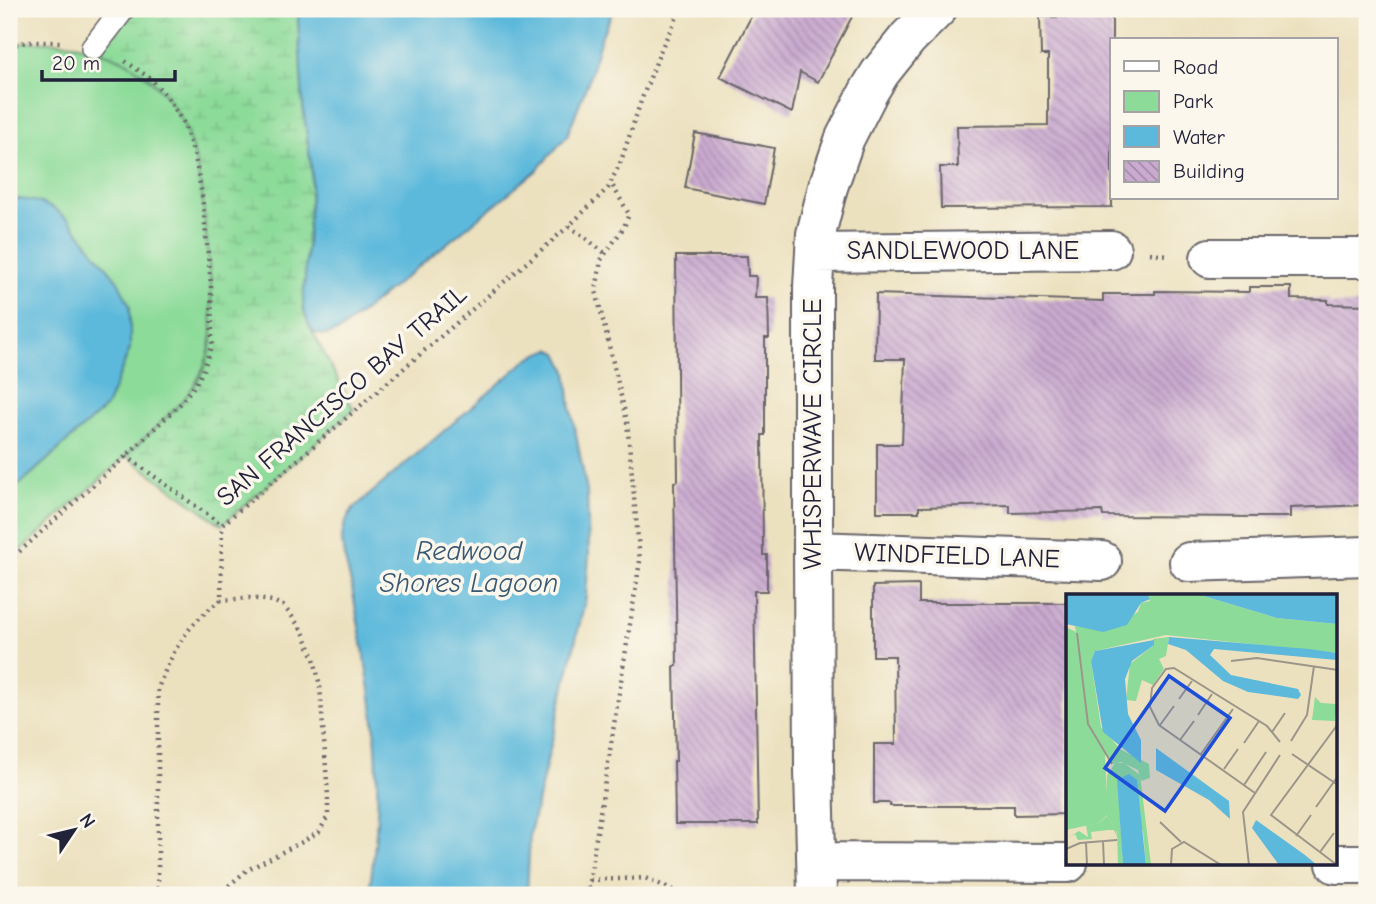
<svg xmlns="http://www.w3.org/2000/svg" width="1376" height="904" viewBox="0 0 1376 904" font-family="'Comic Neue',sans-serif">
<defs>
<pattern id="wetland-marsh" width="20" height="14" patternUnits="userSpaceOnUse" patternTransform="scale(1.75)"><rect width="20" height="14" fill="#8cdb99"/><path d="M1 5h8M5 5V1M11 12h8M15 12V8" fill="none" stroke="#78bc85"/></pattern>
<pattern id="building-back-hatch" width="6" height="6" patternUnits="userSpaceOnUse" patternTransform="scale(1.75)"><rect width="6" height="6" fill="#caaad0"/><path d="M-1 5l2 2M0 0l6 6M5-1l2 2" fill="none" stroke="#a48aaa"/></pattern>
</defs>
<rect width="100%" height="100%" fill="#fbf7ec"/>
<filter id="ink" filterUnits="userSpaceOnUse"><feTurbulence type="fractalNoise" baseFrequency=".0143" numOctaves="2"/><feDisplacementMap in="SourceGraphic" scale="14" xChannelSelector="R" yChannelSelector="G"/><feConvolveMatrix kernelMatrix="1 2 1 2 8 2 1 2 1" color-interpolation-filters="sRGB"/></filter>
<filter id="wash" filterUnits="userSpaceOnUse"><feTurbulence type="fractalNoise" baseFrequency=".00686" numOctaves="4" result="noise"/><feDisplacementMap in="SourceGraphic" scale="28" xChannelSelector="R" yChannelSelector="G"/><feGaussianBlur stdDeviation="1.57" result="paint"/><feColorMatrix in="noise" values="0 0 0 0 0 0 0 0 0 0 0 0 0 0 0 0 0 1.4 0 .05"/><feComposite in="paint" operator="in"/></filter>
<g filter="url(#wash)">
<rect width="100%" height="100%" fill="#ece1bf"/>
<path fill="#8cdb99" stroke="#577e6a" stroke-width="2" d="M26,42C39,42 54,41 68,43C133,53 176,90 195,154C204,186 205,221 208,254C212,291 219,339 201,373C187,402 161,423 139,444C96,484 52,522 9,561V494L106,407L130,349L21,199H9V46Z"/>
<path fill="url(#wetland-marsh)" stroke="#577e6a" stroke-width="2" d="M123,9H300L298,18L303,106L312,173L303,307L309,325L354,410L222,525L126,456L180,404L195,385L203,371L212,343L211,284L202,195L195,157L183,122L167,97L151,79L125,61L93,48Z"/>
<path fill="#5db9db" stroke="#406e8b" stroke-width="2" d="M300,9H614L601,37L589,79L567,136L536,171L339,331L326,335L315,333L309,325L303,307L312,173L303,106L298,18Z
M9,199H21L38,202L53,208L69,220L118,281L130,306V349L106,407L9,494Z
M550,349L558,353L567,371L571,408L587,492L589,554L586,597L530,833L527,895H369C372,869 376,842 377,816C378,793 377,769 376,746C373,693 361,640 352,588C346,558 332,535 354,508L529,358Z"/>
<g id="blocks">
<path fill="url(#building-back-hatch)" d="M755,9H856L818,82L800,72L792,113L720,77Z
M1040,17H1112V207L941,208L940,167H958L957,126L1048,125V55H1041Z
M695,133L774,148L764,204L685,188Z
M676,256H747L748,276H756L755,298H768L769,338H765V435H762L763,555H767V591H754L758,824H675L674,761H676L674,666H677L674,482L678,481Z
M1249,287H1291V299L1328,300V304L1367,305V505L1290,508V517H1263L1103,516L1102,511L1010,513V505L919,507V512H877V444H902L905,359H875L876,294L1103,301V294H1155V291L1249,292Z
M919,585V603H1068V814L1014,815V806H890V803H874V744H896L895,656H873V586Z"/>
</g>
</g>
<g filter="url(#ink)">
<use href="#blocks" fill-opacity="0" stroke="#696569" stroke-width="2"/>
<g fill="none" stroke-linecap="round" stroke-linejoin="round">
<g stroke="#696569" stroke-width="26">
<path id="lane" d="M93,48L123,9"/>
</g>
<g stroke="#696569" stroke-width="42">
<path id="street" d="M815,253L1111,250
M1210,258H1367
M813,551L1102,561
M1189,562L1367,556
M817,862L1068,863
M1336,864H1367
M817,895L814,770L813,551V287L816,234L828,187L845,138L869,91L880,73L908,38L937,9"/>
</g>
<path stroke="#696569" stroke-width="4.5" stroke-dasharray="2 5" stroke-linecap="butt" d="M9,46L26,42H60
M569,226L605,253
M1150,253L1169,255
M126,456L222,525L569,226L608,188L621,161L641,101L662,47L681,9
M9,561L126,456L180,404L195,385L203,371L212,343L211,284L202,195L195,157L183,122L167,97L151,79L125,61
M590,880L645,878L686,895
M158,895V688C173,650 187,624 221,600L222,525
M218,895L247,870L304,841L319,832L328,816V796L320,686L314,658L303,632L291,615L283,606L273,601L249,598L221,600
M587,895L640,561L627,421L596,291L601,260L624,227L629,214L611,183"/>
<use href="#lane" stroke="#fff" stroke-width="23"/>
<use href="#street" stroke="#fff" stroke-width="38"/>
</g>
</g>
<g text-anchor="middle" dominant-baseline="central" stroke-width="7" stroke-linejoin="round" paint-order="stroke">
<g font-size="26" fill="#22223b" stroke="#fbf7ec">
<text x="963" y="251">SANDLEWOOD LANE</text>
<text transform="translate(342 396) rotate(-41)">SAN FRANCISCO BAY TRAIL</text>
<text transform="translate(813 434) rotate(-90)">WHISPERWAVE CIRCLE</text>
<text transform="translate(957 556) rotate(2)">WINDFIELD LANE</text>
</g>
<g font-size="28" font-style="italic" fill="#375773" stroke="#fbf7ec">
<text x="469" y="551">Redwood<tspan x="469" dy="32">Shores Lagoon</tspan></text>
</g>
</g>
<g transform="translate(1066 594)">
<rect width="271" height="271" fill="#ece1bf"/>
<path d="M103,43L100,62L93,65L98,75L87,91L76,86L70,107L60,106L64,70L88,51L87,45ZM249,103L255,109L271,110L269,127L246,126ZM49,169H58L74,181L85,271H80L77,237L52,192L57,271H52L51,238L41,222V181Z" fill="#8cdb99"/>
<path d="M81,0H131L211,24L271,30V59L100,41L29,57L25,67L35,133L54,155L83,170L84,184L75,187L72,176L55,168L46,170L39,160L42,220L33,229L0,236V33L10,38L9,32L37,37L72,18L75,9L84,7Z" fill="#8cdb99"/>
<path d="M41,222L50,236L51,243L48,236H42L25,238L26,245L12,246L9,240L0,245L13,237L22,243L20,231L33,229Z" fill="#8cdb99"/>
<path d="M0,0H81L84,5L75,9L61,31L37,38L0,30ZM131,0H271V30L211,24ZM103,43L243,55L271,59V66L148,55L144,61L165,81L232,95L235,101L232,105L182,98L157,87L120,56L102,50ZM88,46V51L66,67L59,85L62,120L75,146V169L37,138L25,67L29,57ZM90,154L163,207L164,225L143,206L90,176ZM63,180L71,186L80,271H57L51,186ZM190,226L239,261L251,271H213L186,234Z" fill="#5db9db"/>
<path fill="none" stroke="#9b958a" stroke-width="2" d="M11,39L22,130L46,170M165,67L191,64L272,76M113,105L126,87M132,121L146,100M94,131L108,112M206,138L219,119M114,146L128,127M225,147L241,121L248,72M178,149L193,127M135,160L167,115M226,160L272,191M158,175L172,155M178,191L200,158M189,199L93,131L84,113L86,94L100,75L108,74L201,132L214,148M250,213L272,182M94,228L115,248M230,242L245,221M37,247L38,271M20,248L21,271M0,255L14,249L51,246M254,258L268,239M105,271L106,255L118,248L155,271M183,271L177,218L214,161M271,271L205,221L272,130"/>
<path fill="#1d4ed8" fill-opacity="0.15" stroke="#1d4ed8" stroke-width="3.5" d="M103,82L164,124L99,217L39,174Z"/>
<rect width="271" height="271" fill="none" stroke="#22223b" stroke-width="3.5"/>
</g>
<rect width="1376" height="904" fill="none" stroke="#fbf7ec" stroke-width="35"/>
<rect x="1110" y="38" width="228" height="161" fill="#fbf7ec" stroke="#a4a2a5" stroke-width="2"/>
<rect x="1124" y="61" width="35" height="10" fill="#ffffff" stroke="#a4a2a5" stroke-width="2"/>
<text x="1173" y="74" font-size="21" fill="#22223b">Road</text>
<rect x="1124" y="91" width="35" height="21" fill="#8cdb99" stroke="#a4a2a5" stroke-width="2"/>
<text x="1173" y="108" font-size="21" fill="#22223b">Park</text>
<rect x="1124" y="126" width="35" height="21" fill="#5db9db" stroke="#a4a2a5" stroke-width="2"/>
<text x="1173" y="144" font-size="21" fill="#22223b">Water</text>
<rect x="1124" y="161" width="35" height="21" fill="url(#building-back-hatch)" stroke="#a4a2a5" stroke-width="2"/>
<text x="1173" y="178" font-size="21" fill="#22223b">Building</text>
<g transform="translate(74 830) rotate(55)" stroke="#fbf7ec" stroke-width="5" paint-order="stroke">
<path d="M0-5L12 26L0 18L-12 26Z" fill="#22223b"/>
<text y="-10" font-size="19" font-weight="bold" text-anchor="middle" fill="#22223b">N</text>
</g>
<path d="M42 70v10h133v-10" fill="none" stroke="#22223b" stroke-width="3.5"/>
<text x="52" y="70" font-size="21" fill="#22223b" stroke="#fbf7ec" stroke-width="5" paint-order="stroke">20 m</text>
</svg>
